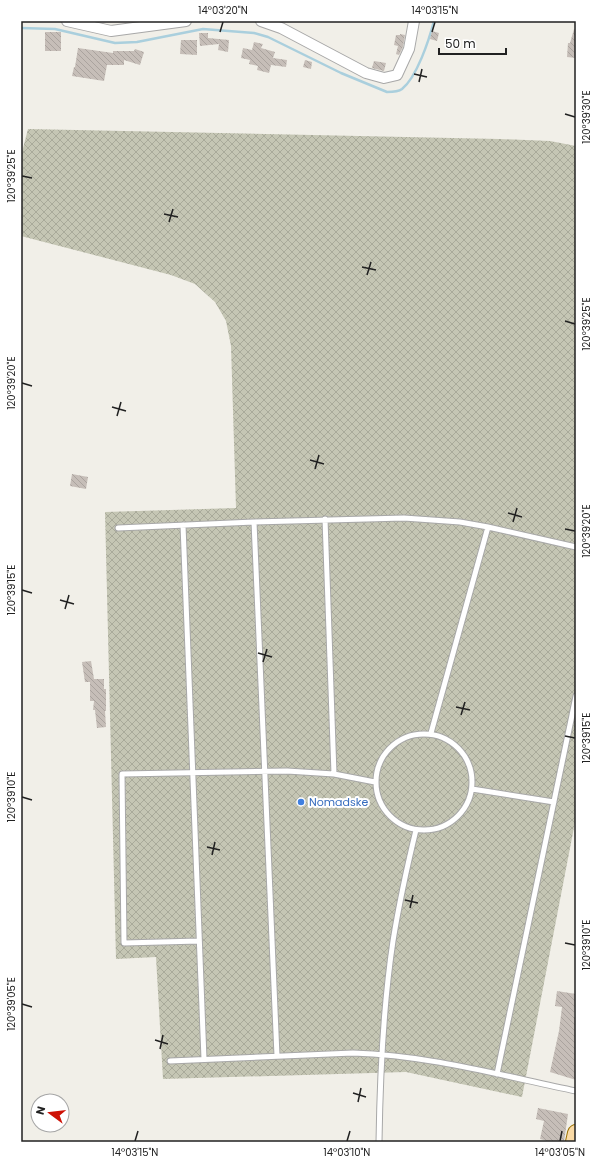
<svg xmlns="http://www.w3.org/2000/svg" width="597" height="1163" viewBox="0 0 597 1163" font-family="Poppins,sans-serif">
<defs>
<pattern id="construction-cross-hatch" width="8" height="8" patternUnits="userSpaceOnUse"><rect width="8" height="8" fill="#c5c6b4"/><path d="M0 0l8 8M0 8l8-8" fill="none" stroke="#a9aa9a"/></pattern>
<pattern id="building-back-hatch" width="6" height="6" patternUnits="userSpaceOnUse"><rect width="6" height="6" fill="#c6beb8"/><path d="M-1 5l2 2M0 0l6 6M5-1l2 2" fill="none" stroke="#aaa39e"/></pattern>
</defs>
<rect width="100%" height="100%" fill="#f1efe8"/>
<path fill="url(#construction-cross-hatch)" d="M28,129L499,139L550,141L576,146V817L522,1097L406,1072L163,1079L156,957L116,959L105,512L236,508L231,346L226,321L215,302L195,284L171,275L21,236V156Z"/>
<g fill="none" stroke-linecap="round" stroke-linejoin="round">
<path stroke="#aacfdd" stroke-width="2.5" d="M21,28L55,29L115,43L137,42L203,29L254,33L268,37L341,73L387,92C391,92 398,92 402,89C417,77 429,40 434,21"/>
</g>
<path fill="url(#building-back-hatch)" d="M574,29L576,30V58L567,57L568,43H570Z
M432,31L439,33L437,41L430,39Z
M45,32H61V51H45Z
M199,33H208V38L229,40L228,52L218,50L219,44L200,46Z
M400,34L405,35L403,47L399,55L396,54L398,46L394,45L396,35H400Z
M181,40H197V55L180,54Z
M254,42L263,44L261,48L275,52L273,58L287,60L286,67L271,65L269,73L257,70L258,66L249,64L250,60L241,58L243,48L252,50Z
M78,48L113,53V51H134L135,49L144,52L140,65L124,60V65H107L104,81L72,76L74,67H75Z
M305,60L312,62L311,69L303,67Z
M374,61L386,63L384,71L372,68Z
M72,474L88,477L86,489L70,486Z
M91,661L94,679H104V689H106V711H105L106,727L97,728L95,710H93L94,701H90V682H85L82,662Z
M557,991L576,994L574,1017H576V1080L550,1072L559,1031L562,1007L555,1006Z
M538,1108L568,1114L564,1142H551L540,1139L544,1121L536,1119Z"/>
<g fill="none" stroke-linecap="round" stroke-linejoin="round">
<g stroke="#a8a8a8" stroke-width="7">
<path id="lane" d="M325,519L334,774
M254,522L277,1056
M183,525L204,1059
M118,528L254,522L404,518L460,522L488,527L576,547
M431,733L488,527
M376 782a48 48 0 1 1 96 0a48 48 0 1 1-96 0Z
M472,789L554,802
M199,941L124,943L122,774L287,771L334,774L375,782
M170,1061L353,1053C428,1055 503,1076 576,1091
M497,1074L576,696
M379,1142C380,1075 383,1007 393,941C399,904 407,867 416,830"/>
</g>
<g stroke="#a8a8a8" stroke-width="12">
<path id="street" d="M67,21L111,31L186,21
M261,21L281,28L366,73L384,78L397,75L409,49L414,21"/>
</g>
<g stroke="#9b7204" stroke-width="18">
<path id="primary" d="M574,1142L576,1133"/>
</g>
<use href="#lane" stroke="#fff" stroke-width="5"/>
<use href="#street" stroke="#fff" stroke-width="10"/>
<use href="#primary" stroke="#fadaa5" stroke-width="16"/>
</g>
<path fill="none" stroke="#212121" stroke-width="1.5" d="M220,32L223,22M432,32L435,22M414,74L427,77M419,82L422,69M565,114L575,117M22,176L32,178M164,214L178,217M169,222L173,209M362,267L376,270M367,275L371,262M565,321L575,324M22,383L32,386M112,407L126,411M117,416L121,402M310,460L324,464M315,469L319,455M508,513L522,517M513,522L517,508M565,529L575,531M22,590L32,593M60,600L74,604M65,609L69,595M258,653L272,657M263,662L267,649M456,707L470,710M461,715L465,702M565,736L575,738M22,797L32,800M207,847L220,850M212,855L215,842M405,900L418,903M410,908L413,895M565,943L575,945M22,1004L32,1007M155,1040L168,1044M160,1049L163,1035M353,1093L366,1097M358,1102L361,1088M135,1141L138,1131M347,1141L350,1131M560,1141L562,1131"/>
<circle fill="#3f7fe0" stroke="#fff" stroke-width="1.5" cx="301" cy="802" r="4"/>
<g text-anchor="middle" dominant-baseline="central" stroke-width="4" stroke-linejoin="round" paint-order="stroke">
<g font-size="11" fill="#366cbe" stroke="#fff" text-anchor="start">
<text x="309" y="802">Nomadske</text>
</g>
</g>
<rect width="597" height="1163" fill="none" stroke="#ffffff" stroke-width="44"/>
<g transform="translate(50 1113) rotate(285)"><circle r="19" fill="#ffffff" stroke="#a6a6a6"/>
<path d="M0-3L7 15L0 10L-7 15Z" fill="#ce1105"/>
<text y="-6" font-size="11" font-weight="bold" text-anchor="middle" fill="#212121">N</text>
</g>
<path d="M439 48v6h67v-6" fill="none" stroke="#212121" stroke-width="2"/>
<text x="445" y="48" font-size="12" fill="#212121" stroke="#ffffff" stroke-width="3" paint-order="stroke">50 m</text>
<rect x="22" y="22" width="553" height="1119" fill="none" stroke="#212121" stroke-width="1.5"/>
<g font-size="10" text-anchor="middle" fill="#212121">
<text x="223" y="14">14°03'20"N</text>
<text x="435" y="14">14°03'15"N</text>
<text transform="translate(586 117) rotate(-90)" y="4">120°39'30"E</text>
<text transform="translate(11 176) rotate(-90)" y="4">120°39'25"E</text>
<text transform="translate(586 324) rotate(-90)" y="4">120°39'25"E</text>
<text transform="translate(11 383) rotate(-90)" y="4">120°39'20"E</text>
<text transform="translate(586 531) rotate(-90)" y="4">120°39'20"E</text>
<text transform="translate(11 590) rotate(-90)" y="4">120°39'15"E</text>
<text transform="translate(586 738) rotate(-90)" y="4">120°39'15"E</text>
<text transform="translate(11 797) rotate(-90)" y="4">120°39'10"E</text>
<text transform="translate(586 945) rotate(-90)" y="4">120°39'10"E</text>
<text transform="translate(11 1004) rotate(-90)" y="4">120°39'05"E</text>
<text x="135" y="1156">14°03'15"N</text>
<text x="347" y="1156">14°03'10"N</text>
<text x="560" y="1156">14°03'05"N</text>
</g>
</svg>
